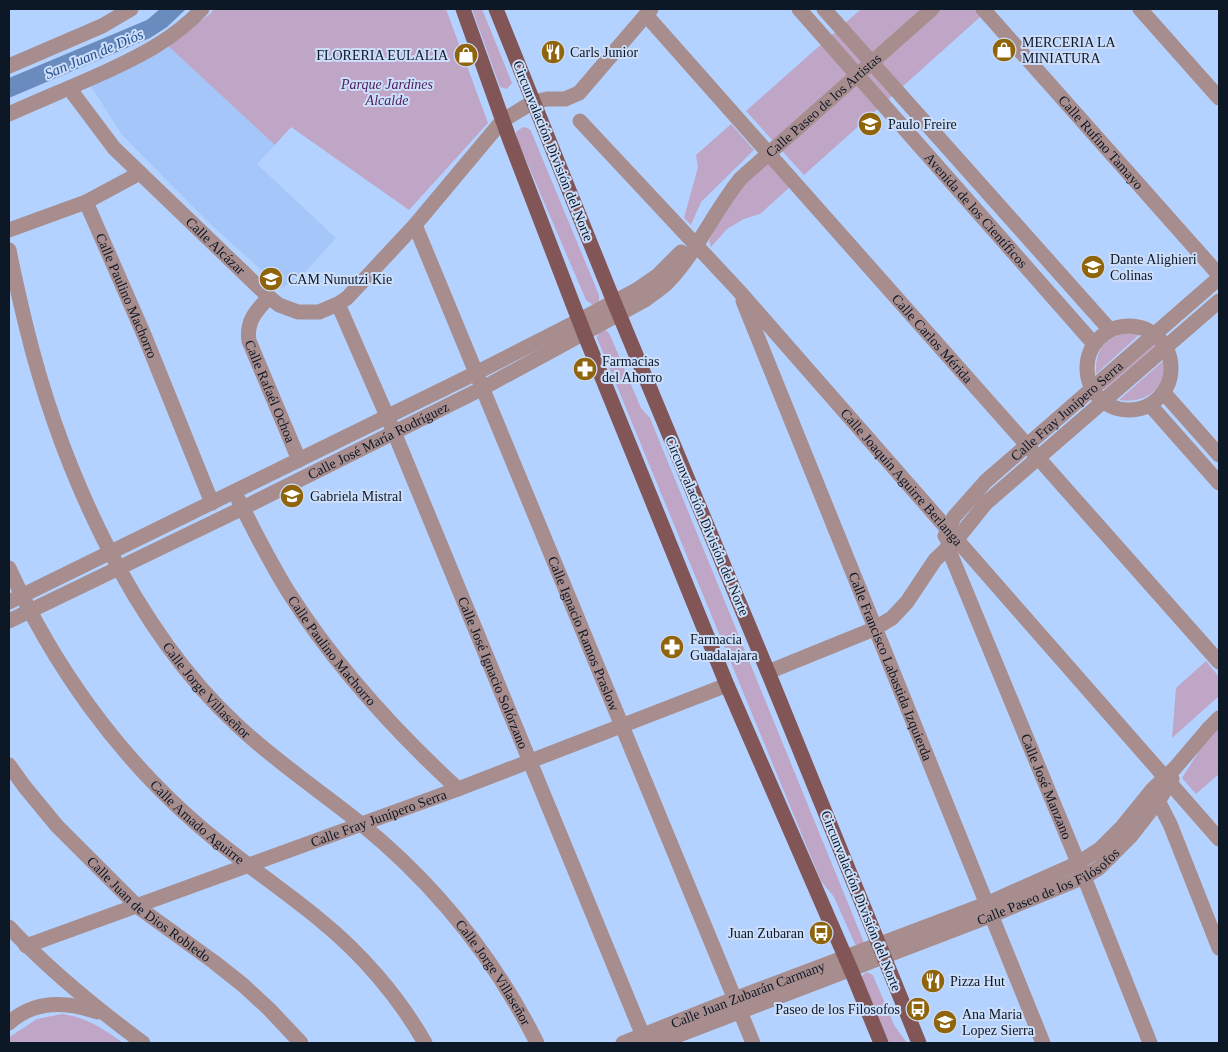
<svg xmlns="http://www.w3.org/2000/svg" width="1228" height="1052" viewBox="0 0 1228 1052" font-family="'Times New Roman',serif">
<rect width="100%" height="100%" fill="#b4d2ff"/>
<path fill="#a5c6f9" d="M167,45L275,145L257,164L336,238L303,274L281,288L205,219L122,135L90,85Z"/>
<path fill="#bfa6c6" d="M214,9H446L488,123L409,210L291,127L275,145L167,45L210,14Z
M472,9H482L512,83L507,89L500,87Z
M861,9H989L804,175L746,111Z
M731,124L754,150L701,202L691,225L684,218L698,167L696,155Z
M523,127L528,128L531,131L599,295V302L593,305L586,300L517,139L516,132Z
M769,161L791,186L760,214L744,219L727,229L711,247L709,241L731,196Z
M603,330L607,331L610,335L641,408L650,418L863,940L864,943L857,946L855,944L834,897L821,881L597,338L598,334Z
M1127,333L1140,334L1096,374C1095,350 1104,338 1127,333Z
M1153,342L1158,348L1107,393L1101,387Z
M1163,361C1167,389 1145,404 1119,400Z
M1206,661L1219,677V696L1172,738L1176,688Z
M1219,727V774L1196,794L1182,778L1208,737Z
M866,972L873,975L894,1025L907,1043H889L862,980V976Z
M62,1014C88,1018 102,1028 123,1043H9V1039L11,1036L37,1019Z"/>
<path fill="#6a8bbd" d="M160,9H186L167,27L150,38L9,98V78L147,20Z"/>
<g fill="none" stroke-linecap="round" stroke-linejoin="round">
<g stroke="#a78d8d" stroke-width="15">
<path id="s1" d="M799,9L1094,344"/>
<path d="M824,9L1110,330"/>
<path id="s2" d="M983,9L1219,275"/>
<path d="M1140,9L1219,98"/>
<path id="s3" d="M646,15L1219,662"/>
<path d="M9,66L102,26L131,9"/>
<path id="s4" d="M69,88L114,148L269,297L279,305L298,312H319L338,304L347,298L415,225L502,121L533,102L547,99H565L579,93L651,9"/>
<path d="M9,114C40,100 72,87 103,73C140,56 174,39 202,9"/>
<path id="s5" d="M580,121L738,290L1219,839"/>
<path id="s6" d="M86,202L145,337L212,503"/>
<path id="s7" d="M415,225L753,1043"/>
<path d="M9,230L86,202L140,173"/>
<path id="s8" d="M9,250C14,275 20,301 26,326C60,465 131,627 237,725C275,761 319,790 360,823C435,884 494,957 537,1043"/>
<path id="s9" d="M269,297C256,311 246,321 249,341L299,460"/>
<path id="s10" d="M743,301L1043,1043"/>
<path id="s11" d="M338,304L394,432L646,1043"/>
<circle cx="1129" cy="368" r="42"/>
<path d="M1164,393L1219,455"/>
<path d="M1150,405L1219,483"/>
<path id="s12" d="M238,499C254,530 270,563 289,593C335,665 395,731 458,789"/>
<path id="s13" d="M945,536L954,517L986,481L1219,278"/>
<path id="s14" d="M948,540V548L1084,877L1150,1043"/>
<path id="s15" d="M9,568C53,665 117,755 198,825C237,859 280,887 320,920C361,953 399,997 425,1043"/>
<path d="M9,602L476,373L580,320L638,289L657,276L681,252"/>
<path id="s16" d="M9,621L243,508L483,388L645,300C652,294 660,290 667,283C697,252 714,211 741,178L932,9"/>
<path d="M768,672L874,629L892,618L907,602L935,560L957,539L986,503L1219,301"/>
<path id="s17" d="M9,765L24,786L57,826L138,907L214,962L243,985L269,1009L301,1043"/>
<path d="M1154,793L1170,824L1219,948"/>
<path d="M9,927C49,970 96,1008 143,1043"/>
<path id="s18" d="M26,946L458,789L727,685"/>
<path d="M9,1023C34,1000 67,1001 97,1012"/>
<path id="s19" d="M623,1043L734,999L986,904L1078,863L1100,849L1122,827L1152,790L1175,768L1209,728L1219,718"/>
<path id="s20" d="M658,1043L990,916L1084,877L1099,868L1131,836L1159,800L1172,779"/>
</g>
<path stroke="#825556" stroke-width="15" d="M463,9L509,138L584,333L727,685L851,970L881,1043
M496,9L614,302L768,672L919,1043"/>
</g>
<defs>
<g id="shop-disc" transform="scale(1.25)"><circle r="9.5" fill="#8f640a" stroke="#ccdef9"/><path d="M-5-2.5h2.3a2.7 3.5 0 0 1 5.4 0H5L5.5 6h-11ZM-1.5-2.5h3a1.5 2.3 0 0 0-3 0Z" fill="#fff"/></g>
<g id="restaurant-disc" transform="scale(1.25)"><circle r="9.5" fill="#8f640a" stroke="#ccdef9"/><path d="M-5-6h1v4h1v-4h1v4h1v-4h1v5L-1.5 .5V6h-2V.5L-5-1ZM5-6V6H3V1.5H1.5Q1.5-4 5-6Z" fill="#fff"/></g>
<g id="school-disc" transform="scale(1.25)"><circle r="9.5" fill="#8f640a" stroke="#ccdef9"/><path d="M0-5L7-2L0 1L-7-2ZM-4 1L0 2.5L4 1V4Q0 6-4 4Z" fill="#fff"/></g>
<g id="pharmacy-disc" transform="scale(1.25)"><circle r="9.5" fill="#8f640a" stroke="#ccdef9"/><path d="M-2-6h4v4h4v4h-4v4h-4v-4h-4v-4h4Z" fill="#fff"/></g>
<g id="bus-disc" transform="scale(1.25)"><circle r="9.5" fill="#8f640a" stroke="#ccdef9"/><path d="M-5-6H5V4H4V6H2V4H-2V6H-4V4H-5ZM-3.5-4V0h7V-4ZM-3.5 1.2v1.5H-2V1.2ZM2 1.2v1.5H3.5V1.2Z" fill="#fff"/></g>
</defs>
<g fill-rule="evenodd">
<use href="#shop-disc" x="1004" y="50"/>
<use href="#restaurant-disc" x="553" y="52"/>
<use href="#shop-disc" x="466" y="55"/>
<use href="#school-disc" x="870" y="124"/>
<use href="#school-disc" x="1093" y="267"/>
<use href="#school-disc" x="271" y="279"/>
<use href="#pharmacy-disc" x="585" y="369"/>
<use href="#school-disc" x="292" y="496"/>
<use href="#pharmacy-disc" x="672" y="647"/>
<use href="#bus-disc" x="821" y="933"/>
<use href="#restaurant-disc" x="933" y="981"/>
<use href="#bus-disc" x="918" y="1009"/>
<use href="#school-disc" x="945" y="1022"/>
</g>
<g text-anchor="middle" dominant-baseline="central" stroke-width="4" stroke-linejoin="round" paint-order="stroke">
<g font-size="14" fill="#0d1827" stroke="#ccdef9" text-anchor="start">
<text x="1022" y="42">MERCERIA LA<tspan x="1022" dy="16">MINIATURA</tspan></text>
<text x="570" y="52">Carls Junior</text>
<text x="448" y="55" text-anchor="end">FLORERIA EULALIA</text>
<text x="888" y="124">Paulo Freire</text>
<text x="1110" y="259">Dante Alighieri<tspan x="1110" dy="16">Colinas</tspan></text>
<text x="288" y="279">CAM Nunutzi Kie</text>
<text x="602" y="361">Farmacias<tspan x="602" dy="16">del Ahorro</tspan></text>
<text x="310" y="496">Gabriela Mistral</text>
<text x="690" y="639">Farmacia<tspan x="690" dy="16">Guadalajara</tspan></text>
<text x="804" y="933" text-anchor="end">Juan Zubaran</text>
<text x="950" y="981">Pizza Hut</text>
<text x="900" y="1009" text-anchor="end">Paseo de los Filosofos</text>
<text x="962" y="1014">Ana Maria<tspan x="962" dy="16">Lopez Sierra</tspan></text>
</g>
<g font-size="14" font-style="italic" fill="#4d1c5a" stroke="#ccdef9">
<text x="387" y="84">Parque Jardines<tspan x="387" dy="16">Alcalde</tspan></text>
</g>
<g font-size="14" fill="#0d1827" stroke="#ccdef9">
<text stroke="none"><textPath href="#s16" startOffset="979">Calle Paseo de los Artistas</textPath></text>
<text stroke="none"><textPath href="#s2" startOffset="178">Calle Rufino Tamayo</textPath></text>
<text transform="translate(553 151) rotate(68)">Circunvalación División del Norte</text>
<text stroke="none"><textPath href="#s1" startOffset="268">Avenida de los Científicos</textPath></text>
<text stroke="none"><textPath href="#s4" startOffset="216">Calle Alcázar</textPath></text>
<text stroke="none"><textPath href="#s6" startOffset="102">Calle Paulino Machorro</textPath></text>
<text stroke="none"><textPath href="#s3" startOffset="432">Calle Carlos Mérida</textPath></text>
<text stroke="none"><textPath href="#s9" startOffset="105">Calle Rafaél Ochoa</textPath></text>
<text stroke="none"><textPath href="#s13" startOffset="176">Calle Fray Junípero Serra</textPath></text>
<text stroke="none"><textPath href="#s16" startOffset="411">Calle José María Rodríguez</textPath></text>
<text stroke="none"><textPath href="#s5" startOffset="480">Calle Joaquín Aguirre Berlanga</textPath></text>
<text transform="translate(707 526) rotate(67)">Circunvalación División del Norte</text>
<text stroke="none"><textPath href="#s7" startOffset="442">Calle Ignacio Ramos Praslow</textPath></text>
<text stroke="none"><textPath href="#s12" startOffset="179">Calle Paulino Machorro</textPath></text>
<text stroke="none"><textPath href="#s10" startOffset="394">Calle Francisco Labastida Izquierda</textPath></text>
<text stroke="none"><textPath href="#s11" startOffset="400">Calle José Ignacio Solórzano</textPath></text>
<text stroke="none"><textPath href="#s8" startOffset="489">Calle Jorge Villaseñor</textPath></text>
<text stroke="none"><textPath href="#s14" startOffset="266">Calle José Manzano</textPath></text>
<text stroke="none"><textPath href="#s18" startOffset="375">Calle Fray Junípero Serra</textPath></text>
<text stroke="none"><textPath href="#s15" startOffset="319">Calle Amado Aguirre</textPath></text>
<text stroke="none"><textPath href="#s20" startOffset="421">Calle Paseo de los Filósofos</textPath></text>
<text transform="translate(861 901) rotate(68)">Circunvalación División del Norte</text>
<text stroke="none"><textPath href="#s17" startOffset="202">Calle Juan de Dios Robledo</textPath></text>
<text stroke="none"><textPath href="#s8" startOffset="894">Calle Jorge Villaseñor</textPath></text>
<text stroke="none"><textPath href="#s19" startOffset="134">Calle Juan Zubarán Carmany</textPath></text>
</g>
<g font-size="15" font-style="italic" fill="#254f8e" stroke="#ccdef9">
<text transform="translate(94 54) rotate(-23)">San Juan de Diós</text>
</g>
</g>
<rect width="1228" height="1052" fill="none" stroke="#0d1827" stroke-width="20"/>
</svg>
